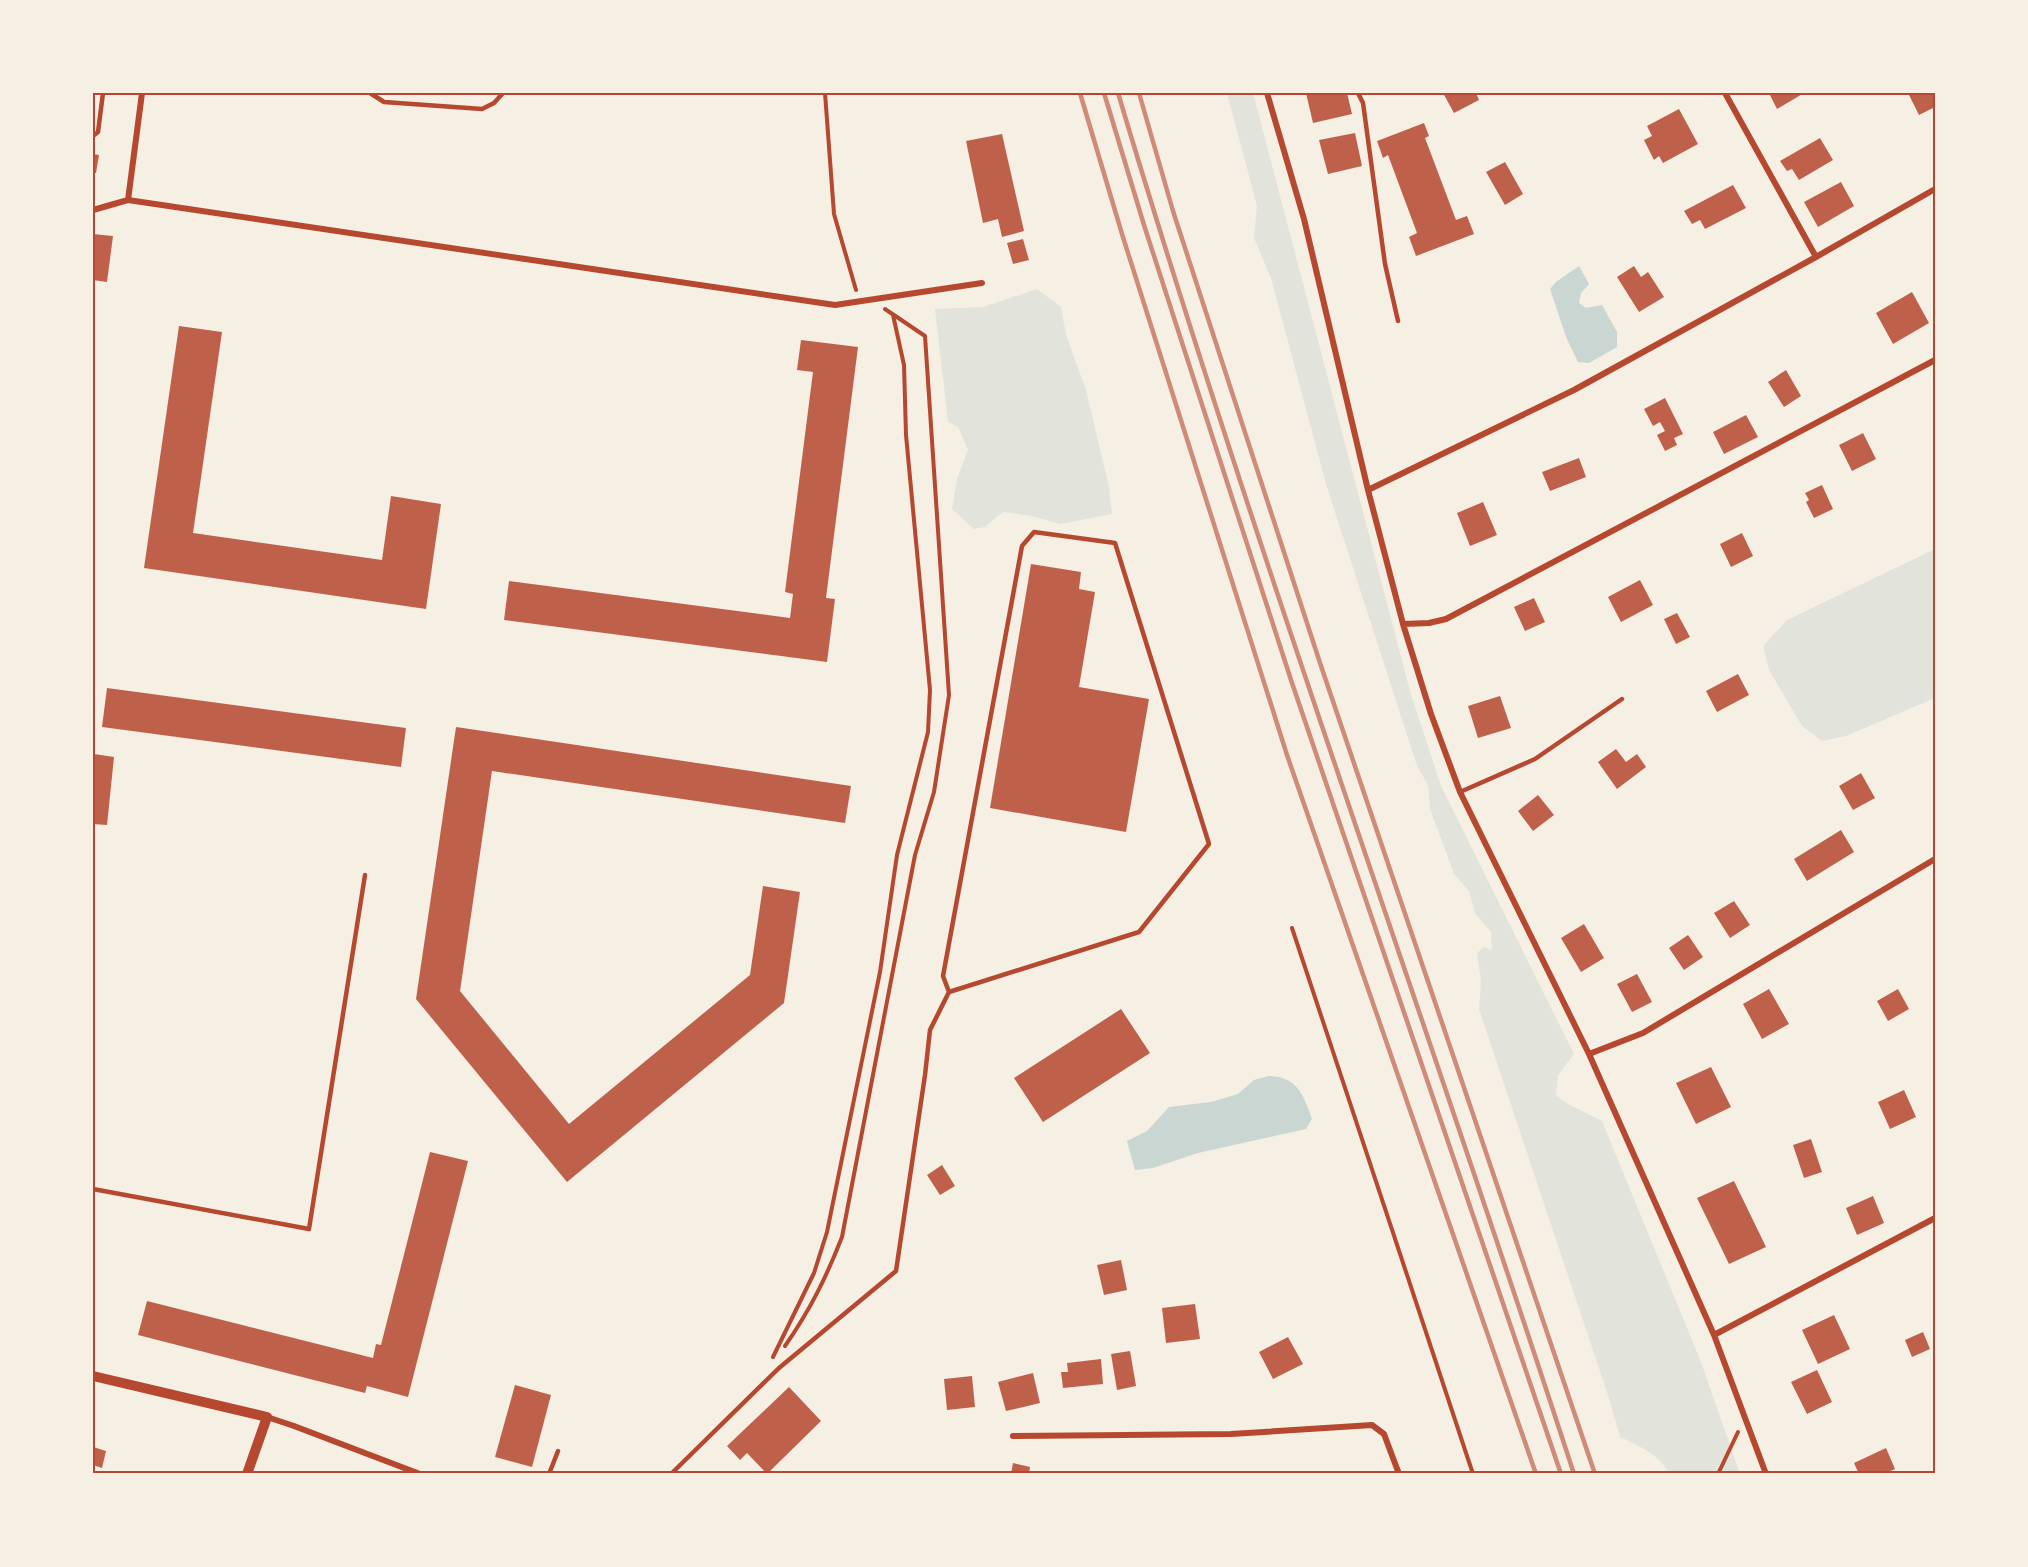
<svg xmlns="http://www.w3.org/2000/svg" width="2028" height="1567" viewBox="0 0 2028 1567" font-family="'Noto Sans',sans-serif">
<rect width="100%" height="100%" fill="#f6efe4"/>
<path fill="#e2e4dc" d="M1227,93H1253L1410,691L1441,786L1574,1054L1558,1075L1556,1095L1566,1103L1602,1121L1701,1362L1740,1474H1669C1661,1455 1637,1445 1620,1437L1607,1392L1479,1009L1481,981L1477,953L1484,947L1492,950L1491,932L1475,913L1469,891L1454,874L1430,809L1428,785L1417,766L1326,484L1271,278L1254,238L1257,206Z
M1037,289L1061,307L1066,335L1086,390L1109,487L1112,514L1060,524L1032,516L1003,512L985,527L974,529L952,509L957,479L968,450L958,427L948,422L935,309L983,307Z
M1935,549V698L1846,736L1822,741L1802,726L1769,670L1763,646L1787,620Z"/>
<path fill="#c9d6d2" d="M1579,266L1589,284L1581,293L1579,303L1586,308L1602,305L1617,332V347L1589,363L1578,362L1566,337L1550,289L1556,282Z
M1269,1076C1298,1077 1303,1095 1312,1119L1306,1129L1198,1153L1153,1168L1135,1170L1127,1141L1147,1131L1169,1107L1211,1102L1238,1094L1254,1080Z"/>
<path fill="#bf614a" d="M1306,93H1347L1352,114L1313,123Z
M1443,93H1476L1479,100L1454,113Z
M1769,93H1804L1777,109Z
M1908,93H1935V107L1919,115Z
M1679,109L1698,144L1663,163L1659,156L1654,160L1644,140L1652,136L1647,126Z
M1424,123L1429,136L1425,138L1456,220L1467,216L1474,234L1416,256L1409,237L1417,233L1388,155L1383,158L1377,141Z
M1355,133L1362,166L1328,174L1319,140Z
M1002,134L1024,231L1002,237L998,219L983,223L966,141Z
M1820,138L1833,160L1799,180L1792,169L1787,171L1780,161Z
M93,154L99,155L96,173H93Z
M1505,162L1523,194L1505,205L1486,172Z
M1841,182L1854,206L1818,227L1804,202Z
M1733,185L1746,208L1705,229L1700,220L1692,224L1684,211Z
M93,234L113,236L107,282L93,280Z
M1023,239L1029,260L1013,264L1007,243Z
M1634,266L1641,277L1648,272L1664,297L1639,312L1617,277Z
M1912,292L1929,323L1893,344L1876,313Z
M179,326L222,332L193,533L382,560L391,496L441,504L426,609L144,568Z
M801,340L858,347L826,598L835,599L827,662L504,620L509,581L790,618L793,594L785,592L813,372L797,370Z
M1786,370L1801,396L1784,407L1768,382Z
M1665,398L1683,434L1674,438L1677,445L1665,451L1657,435L1665,431L1660,422L1653,426L1644,409Z
M1746,415L1758,437L1724,454L1713,432Z
M1863,433L1876,459L1852,471L1839,445Z
M1579,458L1586,477L1550,491L1542,472Z
M1822,485L1833,509L1814,518L1806,502L1809,500L1805,493Z
M1483,502L1497,535L1470,546L1457,513Z
M1742,533L1753,556L1731,567L1720,544Z
M1031,564L1081,572L1079,589L1095,592L1079,687L1149,699L1126,832L990,808Z
M1640,580L1653,605L1621,622L1608,597Z
M1534,598L1545,622L1525,631L1514,607Z
M1677,613L1690,637L1676,644L1664,619Z
M1738,674L1749,695L1717,712L1706,691Z
M107,688L406,728L401,767L102,727Z
M1500,696L1511,728L1478,738L1468,706Z
M456,727L851,786L845,823L492,771L460,991L569,1124L750,975L763,886L800,892L784,1003L567,1182L416,999Z
M1616,749L1626,762L1637,754L1646,767L1617,789L1598,762Z
M94,754L114,757L107,825L93,824Z
M1861,773L1875,798L1853,810L1839,786Z
M1538,795L1554,815L1533,831L1518,811Z
M1841,830L1854,852L1807,881L1794,859Z
M1734,901L1750,925L1730,938L1714,913Z
M1584,924L1604,958L1581,972L1561,938Z
M1688,935L1703,957L1684,970L1669,948Z
M1637,974L1652,1002L1632,1012L1617,984Z
M1769,989L1789,1024L1762,1039L1743,1004Z
M1898,989L1909,1009L1888,1021L1877,1001Z
M1121,1009L1150,1053L1043,1122L1014,1078Z
M1711,1067L1731,1107L1696,1124L1676,1083Z
M1904,1090L1916,1117L1890,1129L1878,1102Z
M1811,1139L1822,1172L1804,1178L1793,1145Z
M430,1152L468,1161L408,1397L367,1386L365,1393L138,1335L147,1301L373,1358L376,1344L381,1345Z
M942,1165L955,1186L940,1195L927,1175Z
M1734,1181L1766,1247L1729,1264L1697,1198Z
M1873,1196L1884,1223L1857,1235L1846,1208Z
M1121,1260L1127,1290L1104,1295L1097,1265Z
M1195,1304L1200,1339L1166,1343L1162,1308Z
M1834,1315L1850,1349L1818,1364L1802,1330Z
M1923,1332L1930,1349L1912,1357L1905,1340Z
M1288,1337L1303,1364L1273,1379L1259,1352Z
M1130,1351L1136,1386L1117,1390L1111,1354Z
M1101,1359L1103,1384L1063,1388L1061,1372H1068L1067,1363Z
M1817,1370L1832,1402L1807,1414L1791,1382Z
M1033,1373L1040,1403L1006,1411L998,1382Z
M972,1376L975,1407L947,1410L944,1379Z
M515,1385L551,1395L532,1467L495,1457Z
M789,1387L821,1421L767,1474L747,1453L740,1460L727,1446Z
M93,1447L106,1451L102,1468L93,1465Z
M1886,1448L1895,1469L1884,1474H1859L1854,1463Z
M1013,1463L1030,1467L1029,1474H1011Z"/>
<g fill="none" stroke-linecap="round" stroke-linejoin="round">
<path stroke="#b5482f" stroke-width="4" d="M825,93L834,214L856,290
M1292,928L1473,1474
M785,1346C810,1310 826,1278 842,1237L915,855L934,792L949,695L925,336L885,309
M773,1357L814,1273L827,1232L880,972L897,855L928,732L930,690L906,435L904,365L893,315
M1718,1474L1738,1432"/>
<path stroke="#b5482f" stroke-width="4.5" d="M370,93L384,102L482,109L494,103L503,93
M1358,93L1363,103L1385,264L1398,321
M93,136L98,132L103,93
M1460,792L1535,759L1622,699
M93,1189L309,1229L365,875
M549,1474L558,1451
M671,1474L779,1368L896,1271L925,1075L930,1030L949,992L1139,932L1209,844L1115,543L1034,532L1022,546L943,976L949,992"/>
<path stroke="#b5482f" stroke-width="6" d="M1267,93L1304,219L1368,490L1403,624L1431,714L1460,792L1589,1054L1714,1335L1766,1474
M1725,93L1816,257
M128,200L142,93
M93,210L128,200L835,305L982,283
M1368,490L1574,390L1816,257L1935,189
M1403,624L1429,623L1446,619L1935,360
M1589,1054L1643,1033L1935,859
M1714,1335L1935,1218
M267,1417L294,1426L420,1474
M1013,1436L1231,1434L1372,1425L1384,1434L1399,1474"/>
<path stroke="#b5482f" stroke-width="10" d="M93,1376L267,1417L247,1474"/>
<path stroke="#cf8b77" stroke-width="4.5" d="M1080,93L1122,234L1287,755L1536,1474
M1104,93L1144,225L1291,680L1561,1474
M1118,93C1257,558 1424,1013 1574,1474
M1139,93L1173,211L1320,663L1595,1474"/>
</g>
<rect width="2028" height="1567" fill="none" stroke="#f6efe4" stroke-width="189"/>
<rect x="94" y="94" width="1840" height="1378" fill="none" stroke="#b5482f" stroke-width="2"/>
</svg>
